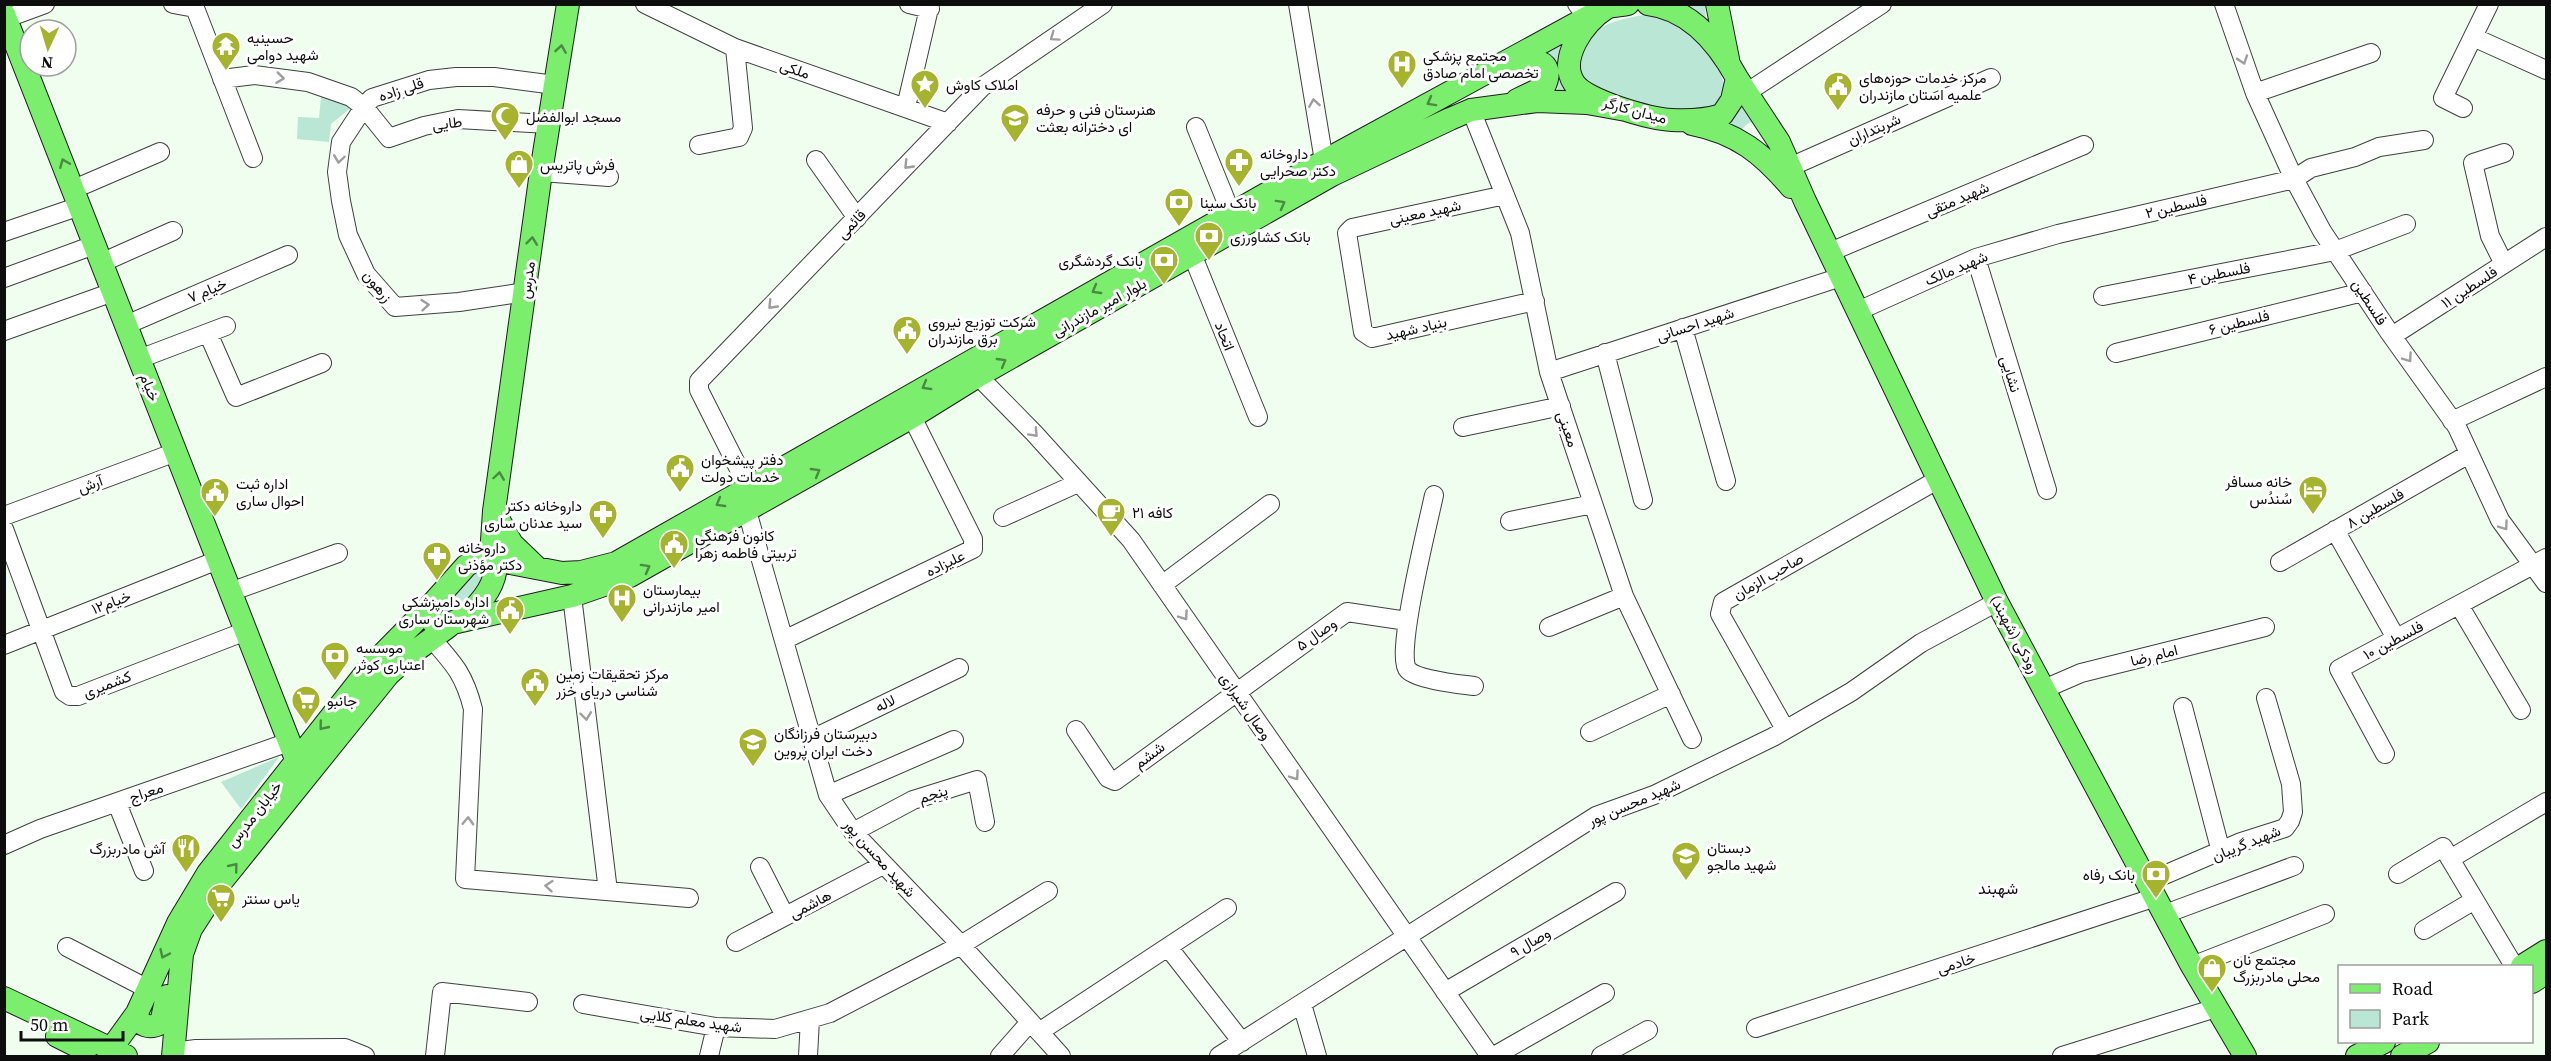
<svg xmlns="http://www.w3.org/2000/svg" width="2551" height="1061" viewBox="0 0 2551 1061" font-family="'Source Serif 4',Vazirmatn,serif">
<rect width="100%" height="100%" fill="#effeee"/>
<path fill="#bae6d5" d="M1681,5H1705L1706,21Z
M1650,14L1681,28L1704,47L1719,67L1725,88L1717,105C1682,115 1638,107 1605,94C1597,91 1589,83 1581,77C1574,28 1611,20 1650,14Z
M1571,37L1579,95L1558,93L1555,70L1528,54Z
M1739,91L1759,120C1747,123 1743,125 1739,137L1722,127Z
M321,97L350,100L353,106L331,124L329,142L297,139L298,117L319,118Z
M480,569L485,578L483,584L446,619L435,604Z
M279,757L241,809L221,782Z"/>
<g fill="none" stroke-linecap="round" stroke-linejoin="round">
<g stroke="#404040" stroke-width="20">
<path id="minor" d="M173,4L195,8L253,158
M645,4L735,48L948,123
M909,4L930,9
M1298,4L1324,161
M1577,4L1587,17
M2224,4L2255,93L2294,179L2322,231L2389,332L2457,427L2500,520L2546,583
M4,19L45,4
M2473,37L2546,70
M222,79L254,75L308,82L351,97L364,107L389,138L424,126L458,119L548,124
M1746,93L1882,4
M2255,93L2371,53
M906,107L930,4
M2463,108L2443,98L2489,4
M1471,110L1520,233L1549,372L1624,596L1692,739
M1196,127L1231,213
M699,145L739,137L743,128L735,48
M816,160L857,218
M1790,167L1991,78
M541,172L609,177
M74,189L160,152
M1505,195L1352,228L1347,233L1363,332L1372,338L1535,301
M4,232L80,206
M1830,252L2084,145
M1192,254L1258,417
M1976,258L2047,490
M101,263L173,231
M2504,264L2490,236L2473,163L2504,153
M4,278L94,245
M526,292L459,302L395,307L366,274L348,235L341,201L337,172L341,142L364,107L372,98L429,80L456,77H494L555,85
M2103,296L2335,251L2406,224
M1858,311L1976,258L2058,234L2294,179L2311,168L2355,157L2379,147L2424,140
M126,325L288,255
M1683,328L1726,481
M4,331L113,292
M208,333L236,397L322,363
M2392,336L2546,237
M1605,353L1643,500
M2116,353L2363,292
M139,359L226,326
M1549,372L1841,277
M978,376L1034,433L1131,540L1490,1056
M2452,421L2546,377
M1463,427L1561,406
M748,487L699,390V381L982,87L1103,4
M1434,495C1429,520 1394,657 1408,670C1418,680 1459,684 1474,686
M747,511L828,795L853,832L961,945L1061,1056
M4,516L176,452
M1003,517L1078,483
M1510,521L1593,504
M4,529L64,692L70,696H78L246,631
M2335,530L2396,638
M2280,562L2469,454
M1162,585L1270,504
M230,592L338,553
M572,596L608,891
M2459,605L2521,710
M1549,627L1624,596
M431,638C454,664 464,674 473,709L465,879L689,898
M784,640L973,549V539L912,417
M4,645L218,560
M2044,689L2081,673L2265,627
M2183,707L2221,852
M1785,729L1720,614L1723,602L1939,479
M1076,730L1108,778L1115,781L1347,612L1407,621
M1590,732L1671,694
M812,739L959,668
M2385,754L2339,669L2546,558
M828,795L954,740
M117,803L144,871
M853,832L913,800L977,780L985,822
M4,845L40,829L289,742
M2450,859L2546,802
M760,867L785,916
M2398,874L2443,847L2514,966
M2148,882L2241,842L2285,828L2290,821L2293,812L2291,784L2266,698
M2165,914L2294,866
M2424,930L2473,901
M736,942L883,865
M67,947L148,989
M1168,947L1242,1042
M2192,966L2325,914
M1445,992L1616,892
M583,1004L716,1027L775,1029L830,1013L961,945L1048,891
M1302,1004L1317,1056
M1756,1028L2156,897
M1039,1032L1227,908
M174,1052L196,1049L345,1048L365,1056
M435,1056L442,992L528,1002
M709,1056L716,1027
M808,1056L810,1019
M1000,1056L1030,1022
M1219,1056L1596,816L1654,795L1773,737L1851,692L1921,643L1997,602
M1494,1056L1605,993
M1601,1056L1648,1030
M2062,1056L2216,1008"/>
</g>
<g stroke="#1e1e1e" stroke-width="24">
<path id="major" d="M1628,4C1621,6 1611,5 1605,9C1584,22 1558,59 1574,83C1585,101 1651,119 1672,120C1690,121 1705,120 1722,115L1732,100L1737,78C1718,43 1690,9 1648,4
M1717,4L1728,59
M4,14L296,759
M1510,61C1529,58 1558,58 1544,87L1517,100
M1737,78L1779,142L1805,201L1997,602L2192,966L2245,1056
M1692,124C1737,133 1762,153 1791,187
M494,511L512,544L536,567
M491,555L494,511L541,172L568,4
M491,555C511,579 458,637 433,622L430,613L432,604L466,566L479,557Z
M495,560L562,573L581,572L616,563L1324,161L1612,4
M457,622L572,596L630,576L912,417L978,376L1332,175L1450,119L1471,110L1537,101L1587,103L1626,110
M2522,966L2546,951
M2532,982L2546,973
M4,998L126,1056
M137,1013C139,1027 150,1029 161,1023L167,996
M57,1036L77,1046L85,1056
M109,1056L111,1049L137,1013L178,923L208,873L372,665L432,604
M173,1056L182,954L191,929L222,881L388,675L411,654L449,626
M2357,1056L2384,1042
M2402,1056L2428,1042"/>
</g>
<use href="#minor" stroke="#fff" stroke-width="18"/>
<use href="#major" stroke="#7bee6d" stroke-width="22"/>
</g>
<defs><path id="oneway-chevron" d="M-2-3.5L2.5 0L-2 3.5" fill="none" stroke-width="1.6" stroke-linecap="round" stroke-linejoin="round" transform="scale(1.5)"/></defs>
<g stroke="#9e9e9e">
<use href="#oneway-chevron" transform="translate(1054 37) rotate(145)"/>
<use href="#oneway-chevron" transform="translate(2243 60) rotate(71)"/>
<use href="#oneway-chevron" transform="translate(280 78) rotate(7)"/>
<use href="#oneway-chevron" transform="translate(1314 103) rotate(-99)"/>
<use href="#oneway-chevron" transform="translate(339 159) rotate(98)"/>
<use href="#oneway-chevron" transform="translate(908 165) rotate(134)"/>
<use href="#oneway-chevron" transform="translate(425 305) rotate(-5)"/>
<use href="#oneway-chevron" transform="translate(772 305) rotate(134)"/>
<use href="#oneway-chevron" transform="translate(2408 358) rotate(55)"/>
<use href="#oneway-chevron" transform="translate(1034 433) rotate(47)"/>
<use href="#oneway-chevron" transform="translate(2504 526) rotate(55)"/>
<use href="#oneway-chevron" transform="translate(1184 616) rotate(55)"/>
<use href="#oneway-chevron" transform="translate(586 716) rotate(83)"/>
<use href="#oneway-chevron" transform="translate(1295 776) rotate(55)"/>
<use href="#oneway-chevron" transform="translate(468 821) rotate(-88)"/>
<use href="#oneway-chevron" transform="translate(549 886) rotate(-175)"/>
</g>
<g stroke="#4a8942">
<use href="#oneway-chevron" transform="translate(561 49) rotate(-81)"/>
<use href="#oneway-chevron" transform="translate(1431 102) rotate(151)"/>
<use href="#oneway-chevron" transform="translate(64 163) rotate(-112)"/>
<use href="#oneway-chevron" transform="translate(1281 204) rotate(-29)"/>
<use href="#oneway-chevron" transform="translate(532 241) rotate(-83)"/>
<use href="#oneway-chevron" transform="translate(1096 290) rotate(150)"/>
<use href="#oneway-chevron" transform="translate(1002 362) rotate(-30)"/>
<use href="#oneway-chevron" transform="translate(926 386) rotate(150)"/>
<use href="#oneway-chevron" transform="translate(816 472) rotate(-30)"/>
<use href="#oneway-chevron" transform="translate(499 476) rotate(-82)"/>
<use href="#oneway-chevron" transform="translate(720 503) rotate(150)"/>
<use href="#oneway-chevron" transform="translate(646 568) rotate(-29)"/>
<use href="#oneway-chevron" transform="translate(323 726) rotate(129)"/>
<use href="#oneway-chevron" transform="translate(234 867) rotate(-51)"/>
<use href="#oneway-chevron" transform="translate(164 954) rotate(115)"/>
</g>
<defs>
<g id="temple-pin" transform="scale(1.5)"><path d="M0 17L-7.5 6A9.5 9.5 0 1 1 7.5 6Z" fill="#a6b32f" stroke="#fff"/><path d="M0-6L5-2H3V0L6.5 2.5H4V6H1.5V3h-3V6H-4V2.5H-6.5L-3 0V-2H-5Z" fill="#fff"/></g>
<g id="hospital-pin" transform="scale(1.5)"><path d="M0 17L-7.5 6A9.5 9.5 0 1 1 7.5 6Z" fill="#a6b32f" stroke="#fff"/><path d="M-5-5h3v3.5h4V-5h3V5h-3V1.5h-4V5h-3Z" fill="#fff"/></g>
<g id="sight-pin" transform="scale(1.5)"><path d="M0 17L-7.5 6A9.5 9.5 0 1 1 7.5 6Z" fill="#a6b32f" stroke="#fff"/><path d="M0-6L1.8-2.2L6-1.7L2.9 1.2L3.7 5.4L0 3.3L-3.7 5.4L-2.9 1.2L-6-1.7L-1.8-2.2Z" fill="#fff"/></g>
<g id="civic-pin" transform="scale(1.5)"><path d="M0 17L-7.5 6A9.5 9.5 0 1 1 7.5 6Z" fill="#a6b32f" stroke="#fff"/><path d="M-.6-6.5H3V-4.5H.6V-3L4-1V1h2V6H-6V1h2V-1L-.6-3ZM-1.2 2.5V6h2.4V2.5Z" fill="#fff"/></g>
<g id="mosque-pin" transform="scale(1.5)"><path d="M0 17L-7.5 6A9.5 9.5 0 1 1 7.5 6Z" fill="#a6b32f" stroke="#fff"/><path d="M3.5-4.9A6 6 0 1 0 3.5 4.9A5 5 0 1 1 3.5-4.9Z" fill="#fff"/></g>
<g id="school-pin" transform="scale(1.5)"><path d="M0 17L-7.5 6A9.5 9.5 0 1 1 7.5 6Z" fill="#a6b32f" stroke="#fff"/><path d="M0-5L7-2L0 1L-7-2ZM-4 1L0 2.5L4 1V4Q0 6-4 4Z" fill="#fff"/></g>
<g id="pharmacy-pin" transform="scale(1.5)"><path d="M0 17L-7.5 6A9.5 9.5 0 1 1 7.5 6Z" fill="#a6b32f" stroke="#fff"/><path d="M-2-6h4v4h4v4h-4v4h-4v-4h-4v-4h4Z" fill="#fff"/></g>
<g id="shop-pin" transform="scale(1.5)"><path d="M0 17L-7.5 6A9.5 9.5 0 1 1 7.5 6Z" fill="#a6b32f" stroke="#fff"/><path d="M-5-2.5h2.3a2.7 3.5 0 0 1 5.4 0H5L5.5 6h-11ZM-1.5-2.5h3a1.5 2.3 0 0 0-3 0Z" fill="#fff"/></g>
<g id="bank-pin" transform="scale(1.5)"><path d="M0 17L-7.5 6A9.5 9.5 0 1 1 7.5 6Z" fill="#a6b32f" stroke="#fff"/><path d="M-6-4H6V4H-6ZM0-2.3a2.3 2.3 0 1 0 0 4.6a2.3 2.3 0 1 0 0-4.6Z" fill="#fff"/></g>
<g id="hotel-pin" transform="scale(1.5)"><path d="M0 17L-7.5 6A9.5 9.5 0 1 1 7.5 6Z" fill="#a6b32f" stroke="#fff"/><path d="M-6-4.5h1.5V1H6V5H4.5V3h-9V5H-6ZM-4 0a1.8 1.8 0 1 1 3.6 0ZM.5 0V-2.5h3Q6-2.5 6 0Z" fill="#fff"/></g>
<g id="cafe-pin" transform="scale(1.5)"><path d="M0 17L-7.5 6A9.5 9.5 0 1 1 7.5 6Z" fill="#a6b32f" stroke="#fff"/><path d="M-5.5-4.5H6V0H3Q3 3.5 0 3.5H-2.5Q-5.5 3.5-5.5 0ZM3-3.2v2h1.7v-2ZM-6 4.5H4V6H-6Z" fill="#fff"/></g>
<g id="supermarket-pin" transform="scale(1.5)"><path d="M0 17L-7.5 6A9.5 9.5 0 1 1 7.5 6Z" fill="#a6b32f" stroke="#fff"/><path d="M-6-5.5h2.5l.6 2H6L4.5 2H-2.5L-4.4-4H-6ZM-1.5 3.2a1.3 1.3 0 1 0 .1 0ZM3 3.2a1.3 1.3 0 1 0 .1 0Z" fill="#fff"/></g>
<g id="restaurant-pin" transform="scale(1.5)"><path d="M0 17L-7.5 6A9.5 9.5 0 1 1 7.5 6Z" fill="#a6b32f" stroke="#fff"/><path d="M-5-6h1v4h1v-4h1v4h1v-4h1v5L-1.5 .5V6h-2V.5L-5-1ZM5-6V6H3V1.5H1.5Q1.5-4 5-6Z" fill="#fff"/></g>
</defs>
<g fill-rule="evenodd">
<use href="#temple-pin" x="226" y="46"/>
<use href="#hospital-pin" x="1402" y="64"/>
<use href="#sight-pin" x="925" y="84"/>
<use href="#civic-pin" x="1838" y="86"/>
<use href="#mosque-pin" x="505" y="116"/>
<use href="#school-pin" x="1015" y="118"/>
<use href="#pharmacy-pin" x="1239" y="162"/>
<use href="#shop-pin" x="519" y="164"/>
<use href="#bank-pin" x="1179" y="202"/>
<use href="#bank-pin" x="1209" y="236"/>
<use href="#bank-pin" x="1164" y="260"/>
<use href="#civic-pin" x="907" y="330"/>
<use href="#civic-pin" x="680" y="468"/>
<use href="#hotel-pin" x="2313" y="490"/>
<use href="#civic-pin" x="215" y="492"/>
<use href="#cafe-pin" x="1111" y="512"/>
<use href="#pharmacy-pin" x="603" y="514"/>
<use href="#civic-pin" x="674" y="544"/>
<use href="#pharmacy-pin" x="437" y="556"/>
<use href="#hospital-pin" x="622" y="598"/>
<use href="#civic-pin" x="510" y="610"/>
<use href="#bank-pin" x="335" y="656"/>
<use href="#civic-pin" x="535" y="682"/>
<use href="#supermarket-pin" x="306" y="700"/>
<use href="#school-pin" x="753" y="742"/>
<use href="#restaurant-pin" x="186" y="848"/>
<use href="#school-pin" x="1686" y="856"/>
<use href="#bank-pin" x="2156" y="874"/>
<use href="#supermarket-pin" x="221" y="898"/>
<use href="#shop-pin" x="2212" y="968"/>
</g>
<g text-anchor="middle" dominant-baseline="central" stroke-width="6" stroke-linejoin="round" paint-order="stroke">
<g font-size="15" fill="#0d0d0d" stroke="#fff" text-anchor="start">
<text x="247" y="37">حسینیه<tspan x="247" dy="17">شهید دوامی</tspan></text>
<text x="1423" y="55">مجتمع پزشکی<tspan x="1423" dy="17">تخصصی امام صادق</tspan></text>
<text x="1859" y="77">مرکز خدمات حوزه‌های<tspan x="1859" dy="17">علمیه استان مازندران</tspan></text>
<text x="946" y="84">املاک کاوش</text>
<text x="1036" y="109">هنرستان فنی و حرفه<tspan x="1036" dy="17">ای دخترانه بعثت</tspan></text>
<text x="526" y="116">مسجد ابوالفضل</text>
<text x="1260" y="153">داروخانه<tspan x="1260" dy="17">دکتر صحرایی</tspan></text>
<text x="540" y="164">فرش پاتریس</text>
<text x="1200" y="202">بانک سینا</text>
<text x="1230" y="236">بانک کشاورزی</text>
<text x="1143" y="260" text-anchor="end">بانک گردشگری</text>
<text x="928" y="321">شرکت توزیع نیروی<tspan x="928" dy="17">برق مازندران</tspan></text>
<text x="701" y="459">دفتر پیشخوان<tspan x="701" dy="17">خدمات دولت</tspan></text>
<text x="2292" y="481" text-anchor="end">خانه مسافر<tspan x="2292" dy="17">سُندُس</tspan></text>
<text x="236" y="483">اداره ثبت<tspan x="236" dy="17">احوال ساری</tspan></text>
<text x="582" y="505" text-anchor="end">داروخانه دکتر<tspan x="582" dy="17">سید عدنان ساری</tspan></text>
<text x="1132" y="512">کافه ۲۱</text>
<text x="695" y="535">کانون فرهنگی<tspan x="695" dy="17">تربیتی فاطمه زهرا</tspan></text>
<text x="458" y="547">داروخانه<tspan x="458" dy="17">دکتر مؤذنی</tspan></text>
<text x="643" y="589">بیمارستان<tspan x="643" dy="17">امیر مازندرانی</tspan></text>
<text x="489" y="601" text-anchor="end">اداره دامپزشکی<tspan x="489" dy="17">شهرستان ساری</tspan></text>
<text x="356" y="647">موسسه<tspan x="356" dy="17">اعتباری کوثر</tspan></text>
<text x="556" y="673">مرکز تحقیقات زمین<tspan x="556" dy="17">شناسی دریای خزر</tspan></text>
<text x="327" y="700">جانبو</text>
<text x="774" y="733">دبیرستان فرزانگان<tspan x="774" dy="17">دخت ایران پروین</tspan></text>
<text x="1707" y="847">دبستان<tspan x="1707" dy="17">شهید مالجو</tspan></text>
<text x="165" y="848" text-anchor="end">آش مادربزرگ</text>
<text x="2135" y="874" text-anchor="end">بانک رفاه</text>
<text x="242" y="898">یاس سنتر</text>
<text x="2233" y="959">مجتمع نان<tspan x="2233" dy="17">محلی مادربزرگ</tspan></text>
</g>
<g font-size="15" fill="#0d0d0d" stroke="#fff">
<text transform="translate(795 69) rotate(19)">ملکی</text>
<text transform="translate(401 89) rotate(-18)">قلی زاده</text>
<text transform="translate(1635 110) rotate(15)">میدان کارگر</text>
<text transform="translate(447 123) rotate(-7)">طایی</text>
<text transform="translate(1874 129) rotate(-24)">شربتداران</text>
<text transform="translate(1957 199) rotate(-23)">شهید متقی</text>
<text transform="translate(2176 206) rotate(-13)">فلسطین ۲</text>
<text transform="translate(1425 212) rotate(-12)">شهید معینی</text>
<text transform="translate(851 224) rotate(-46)">قائمی</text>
<text transform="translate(1956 268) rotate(-23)">شهید مالک</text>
<text transform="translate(2219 273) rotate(-11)">فلسطین ۴</text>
<text transform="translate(527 280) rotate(-82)">مدرس</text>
<text transform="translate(378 286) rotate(51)">زرهون</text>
<text transform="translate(2469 287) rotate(-33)">فلسطین ۱۱</text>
<text transform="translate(207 290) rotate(-23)">خیام ۷</text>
<text transform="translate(2370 302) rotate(57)">فلسطین</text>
<text transform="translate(1099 307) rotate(-29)">بلوار امیر مازندرانی</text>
<text transform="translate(2239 322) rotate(-14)">فلسطین ۶</text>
<text transform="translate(1695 324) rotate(-18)">شهید احسانی</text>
<text transform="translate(1416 328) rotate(-13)">بنیاد شهید</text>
<text transform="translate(1225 336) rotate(68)">اتحاد</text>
<text transform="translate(2011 374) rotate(73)">نشایی</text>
<text transform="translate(150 387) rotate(68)">خیام</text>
<text transform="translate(1568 429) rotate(71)">معینی</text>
<text transform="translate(90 484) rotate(-20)">آرش</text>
<text transform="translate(2375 508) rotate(-30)">فلسطین ۸</text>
<text transform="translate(945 563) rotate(-26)">علیزاده</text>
<text transform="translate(1768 576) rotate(-30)">صاحب الزمان</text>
<text transform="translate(111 602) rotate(-21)">خیام۱۲</text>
<text transform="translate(1316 634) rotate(-35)">وصال ۵</text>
<text transform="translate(2015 634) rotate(62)">رودکی (شهبند)</text>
<text transform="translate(2393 640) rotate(-28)">فلسطین ۱۰</text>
<text transform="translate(2154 655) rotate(-14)">امام رضا</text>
<text transform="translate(107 684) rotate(-21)">کشمیری</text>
<text transform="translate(885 703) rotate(-26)">لاله</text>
<text transform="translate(1246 706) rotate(55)">وصال شیرازی</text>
<text transform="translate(1149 755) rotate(-37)">ششم</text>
<text transform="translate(146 792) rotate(-19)">معراج</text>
<text transform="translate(933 794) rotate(-18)">پنجم</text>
<text transform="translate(1634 802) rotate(-23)">شهید محسن پور</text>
<text transform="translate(254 814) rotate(-52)">خیابان مدرس</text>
<text transform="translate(2246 843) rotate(-22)">شهید گریبان</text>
<text transform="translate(880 858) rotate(48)">شهید محسن پور</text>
<text transform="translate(810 904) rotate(-28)">هاشمی</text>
<text transform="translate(1530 942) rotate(-30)">وصال ۹</text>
<text transform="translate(1956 963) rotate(-18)">خادمی</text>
<text transform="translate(691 1020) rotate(8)">شهید معلم کلایی</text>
</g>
<g font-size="16" fill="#0d0d0d" stroke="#fff">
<text x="1998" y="888">شهبند</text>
</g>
</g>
<rect width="2551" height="1061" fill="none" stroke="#0d0d0d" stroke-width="12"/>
<rect x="2338" y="965" width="195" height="78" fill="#ffffff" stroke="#9e9e9e" stroke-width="1.5"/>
<rect x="2350" y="984" width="30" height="9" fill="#7bee6d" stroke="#9e9e9e" stroke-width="1.5"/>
<text x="2392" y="995" font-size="18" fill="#0d0d0d">Road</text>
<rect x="2350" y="1010" width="30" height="18" fill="#bae6d5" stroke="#9e9e9e" stroke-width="1.5"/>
<text x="2392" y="1025" font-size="18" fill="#0d0d0d">Park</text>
<g transform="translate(48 48) rotate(184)"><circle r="28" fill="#ffffff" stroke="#9e9e9e" stroke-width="1.5"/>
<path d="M0-4.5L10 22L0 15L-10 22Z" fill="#a6b32f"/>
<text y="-9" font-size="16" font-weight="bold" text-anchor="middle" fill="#0d0d0d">N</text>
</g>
<path d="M21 1031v9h102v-9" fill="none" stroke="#0d0d0d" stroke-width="3"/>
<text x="30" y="1031" font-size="18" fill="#0d0d0d" stroke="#ffffff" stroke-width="4.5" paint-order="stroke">50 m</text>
</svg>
